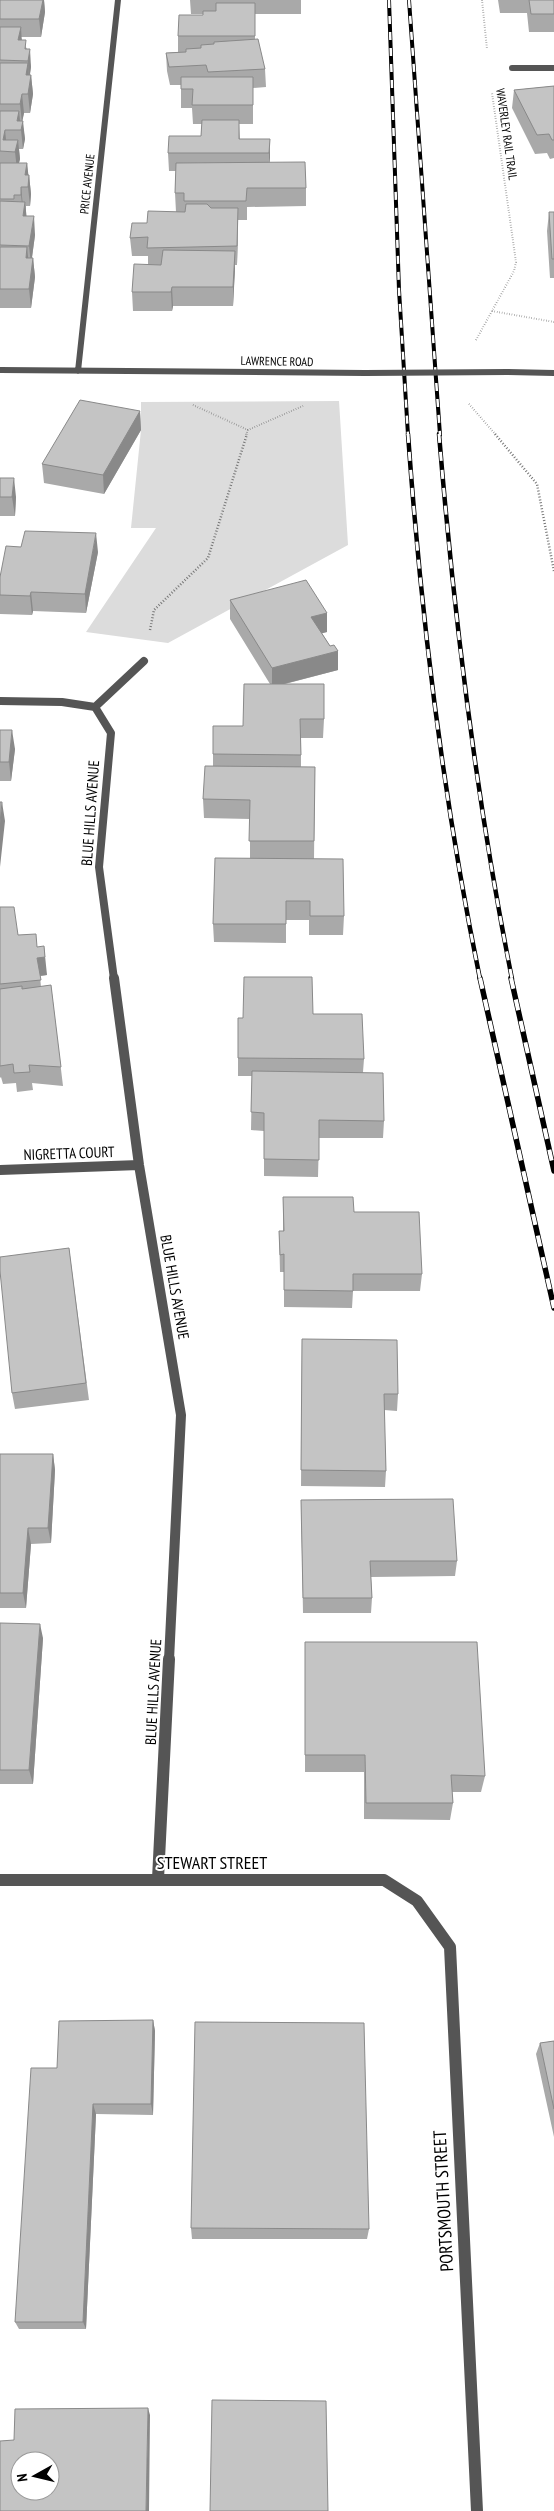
<svg xmlns="http://www.w3.org/2000/svg" width="554" height="2511" viewBox="0 0 554 2511" font-family="'PT Sans Narrow',sans-serif">
<rect width="100%" height="100%" fill="#fff"/>
<path fill="#dcdcdc" d="M339,401L348,545L168,643L86,632L156,528H131L141,430V402Z"/>
<g fill="none" stroke-linecap="round" stroke-linejoin="round">
<path stroke="#777" stroke-width="2" stroke-dasharray="0.5 2" stroke-linecap="butt" d="M482,0L487,49
M492,311L554,322
M476,340L514,271L516,262L492,93
M469,404L496,435
M193,405L248,430
M246,435L248,430L303,406"/>
<path stroke="#777" stroke-width="2.5" stroke-dasharray="1 2" stroke-linecap="butt" d="M495,434L537,484L554,571
M150,630L154,610L208,558L247,434"/>
<path stroke="#555" stroke-width="6" d="M512,68H554
M0,370L365,373
M78,371L118,0
M508,372L554,373"/>
<path stroke="#555" stroke-width="8" d="M0,701L62,702L95,707L111,733L99,867L114,979
M95,707L144,661"/>
<path stroke="#555" stroke-width="10" d="M114,978L139,1165L181,1415L169,1660
M0,1170L139,1165"/>
<path stroke="#555" stroke-width="12" d="M158,1879L169,1659
M0,1880H384L417,1901L450,1947L477,2511"/>
<g stroke="#000" stroke-width="4">
<path id="rail-far2" d="M389,0L399,290L408,435
M409,0L440,435"/>
</g>
<g stroke="#000" stroke-width="4.5">
<path id="rail-far1" d="M408,434C421,617 443,799 480,979
M439,434C454,617 476,799 512,979"/>
</g>
<g stroke="#000" stroke-width="5.5">
<path id="rail" d="M480,978L554,1308
M511,978L554,1171"/>
</g>
<use href="#rail-far2" stroke="#fff" stroke-width="2.5" stroke-dasharray="8" stroke-linecap="butt"/>
<use href="#rail-far1" stroke="#fff" stroke-width="3" stroke-dasharray="9" stroke-linecap="butt"/>
<use href="#rail" stroke="#fff" stroke-width="4" stroke-dasharray="11" stroke-linecap="butt"/>
<path stroke="#555" stroke-width="6" d="M365,373L508,372"/>
</g>
<path fill="#a9a9a9" d="M0,0H44L45,12L41,37H21L22,40L27,49L31,67L30,75H31L33,94L30,113H24L22,121L25,139L23,149H19L20,159L19,163H27L28,175H29L31,194L30,206H26V216L35,235L32,258H33L35,277L31,308H0Z
M190,0H301V14H255V40L265,69L266,87L253,88V124H239L240,139H270L269,163L306,188V206L247,207V220H238L237,265H235L233,306H173L172,311H133L132,292L148,265V256H132L130,238L147,223L176,212L175,193L176,171H169L168,153L201,136L202,124H193L192,108H181V85H170L167,71L166,53L178,52V36L203,15V14H191Z
M498,0H554V32H529L527,13H500Z
M554,86V158L550,159L547,153L535,154L512,108L514,90Z
M549,212H554V278H550L547,231Z
M140,411L141,430L104,494L44,483L42,464Z
M0,478L16,497L15,516H0Z
M98,552L86,613L33,611L32,615L0,614V577Z
M230,600L327,613V632L322,633L330,646L338,651V670L285,684L324,719L323,738H301V767H315L314,859L344,916L343,935H309V920H286V943L214,942L213,924L250,859V819L204,818L203,799L213,766V754L243,726L270,684L230,619Z
M0,730L15,749L11,781H0Z
M0,907L18,935L37,947L47,975L40,976L41,987L51,985L63,1086L32,1083L33,1090L17,1092L16,1083L3,1084L1,1077L0,1078Z
M313,1014L364,1059L363,1072L384,1121L383,1138H319L318,1177L264,1176V1131L251,1130L252,1076H238V1058Z
M283,1197L354,1212L422,1274L420,1291H353L352,1308L284,1307V1272H280L279,1231H283Z
M69,1248L89,1400L15,1409L12,1393Z
M302,1339L398,1394L397,1411L384,1410L386,1471L385,1487L301,1486Z
M0,1454H53L55,1470L51,1543L31,1544L26,1608H0Z
M301,1500L457,1561L455,1576L371,1577L372,1598L371,1613H303Z
M0,1623L43,1638L33,1784H0Z
M305,1642L485,1776L481,1792H452L453,1803L450,1820L364,1819V1772H305Z
M153,2020L155,2031L153,2115L96,2114L86,2329H19L15,2322L57,2068Z
M554,2041V2137L536,2054L540,2043Z
M191,2228L369,2229L367,2239H192Z"/>
<path fill="#898989" d="M43,0H44L45,12L41,37L39,19Z
M21,27L22,45L18,40Z
M30,49L31,67L29,79L28,61Z
M28,63L29,82L26,75Z
M31,75L33,94L30,113L28,94Z
M22,94L24,113L22,123L20,104Z
M19,111L21,130L17,121Z
M23,121L25,139L23,149L21,130Z
M5,130L7,149L3,140Z
M270,139V158L269,172V153Z
M18,140L20,159L17,170L15,152Z
M27,163L29,180V175L31,194L30,206L28,187L25,175Z
M21,187L23,206V214L21,195Z
M25,202L27,220L23,216Z
M238,208V227L237,265V246Z
M34,216L35,235L31,264L29,246Z
M27,247L29,266L26,258Z
M235,251V270L233,306V287Z
M33,258L35,277L31,308L29,289Z
M172,287L173,306L172,311L171,292Z
M140,411L141,430L104,494L103,475Z
M14,478L16,497L15,516L12,497Z
M96,533L98,552L86,613L85,594Z
M31,592L33,611L32,615L30,596Z
M327,613V632L311,636V617Z
M338,651V670L272,687V668Z
M12,730L15,749L11,781L9,762Z
M2,802L5,821L0,867V823Z
M44,946L47,975L39,976L37,958H39Z
M53,1454L55,1470L51,1543L48,1528Z
M28,1528L31,1544L26,1608L23,1593Z
M40,1624L43,1638L33,1784L29,1770Z
M153,2020L155,2031L153,2115L151,2104Z
M93,2104L96,2114L86,2329L83,2322Z
M148,2408L150,2415L149,2511H146Z"/>
<path fill="#c4c4c4" stroke="#898989" fill-rule="evenodd" d="M0,0H43L39,19H0Z
M529,0H554V14H531Z
M216,3H255V36H178L179,15H203V11H216Z
M0,27H21L18,40H26L25,49H30L28,61L0,60Z
M258,39L265,69L208,72L206,65L169,67L166,53L186,52V49L201,48V45L214,44V42Z
M0,63H28L26,75H31L28,94H22L20,104H0Z
M181,77H253V105H192L193,89H181Z
M554,86V140H552L549,134L537,135L514,90Z
M0,111H19L17,121H23L21,130H5L3,140H18L15,152L0,151Z
M202,120H239V139H270L269,153H168L169,136H201Z
M305,162L306,188H247L246,201H184V193H175L176,163Z
M0,163H27L25,175H29L28,187H21V195H14V199H0Z
M0,201L25,202L23,216H34L29,246L0,245Z
M186,204H207L211,208H238L237,246L147,248L148,237L130,238L132,223H147L148,211L185,212Z
M549,212H554V259H552Z
M0,247H27L26,258H33L29,289H0Z
M163,250L235,251L233,287H172L171,292H132L134,264L161,265Z
M80,400L140,411L103,475L42,464Z
M0,478H14L12,497H0Z
M25,531L96,533L85,594L31,592L30,596L0,595V577L6,546L21,547Z
M306,580L327,613L311,617L330,646L334,645L338,651L272,668L230,600Z
M244,684H324V719H300L301,755L213,754V726H243Z
M0,730H12L9,762H0Z
M205,766L315,767L314,841H249L250,800L203,799Z
M0,802H2L0,823Z
M215,858L343,859L344,916H310V901H286V924H213Z
M0,907H14L18,935L36,934L37,947L44,946L45,957L37,958L41,980L0,984Z
M244,977H312L313,1014H362L364,1059L238,1058V1018H243Z
M51,985L61,1067L29,1065L30,1072L14,1073L13,1064L0,1066V989L22,986V989Z
M252,1071L383,1073L384,1121L319,1120V1160L264,1159V1113L251,1112Z
M283,1197H353L354,1212H419L422,1274H353V1291L284,1290V1254L280,1255L279,1231H284Z
M69,1248L86,1383L12,1393L0,1271V1257Z
M302,1339L397,1340L398,1394H384L386,1471L301,1470Z
M0,1454H53L48,1528H28L23,1593H0Z
M453,1499L457,1561H370L372,1598H303L301,1500Z
M0,1623L40,1624L29,1770H0Z
M305,1642H477L485,1776L451,1775L453,1803H366L365,1755H305Z
M153,2020L151,2104H93L83,2322H15L31,2068H57L59,2021Z
M195,2022L364,2023L369,2229L191,2228Z
M554,2041V2109L540,2043Z
M212,2400L326,2401L328,2511H210Z
M148,2408L146,2511H0V2441L14,2440L15,2409ZM20,2461H50V2491H20Z"/>
<g text-anchor="middle" dominant-baseline="central" stroke-width="4" stroke-linejoin="round" paint-order="stroke">
<g font-size="12" fill="#000" stroke="#fff">
<text transform="translate(507 134) rotate(82)">WAVERLEY RAIL TRAIL</text>
<text transform="translate(87 184) rotate(-84)">PRICE AVENUE</text>
<text transform="translate(277 361) rotate(1)">LAWRENCE ROAD</text>
</g>
<g font-size="15" fill="#000" stroke="#fff">
<text transform="translate(90 813) rotate(-86)">BLUE HILLS AVENUE</text>
<text transform="translate(69 1153) rotate(-2)">NIGRETTA COURT</text>
<text transform="translate(175 1287) rotate(80)">BLUE HILLS AVENUE</text>
<text transform="translate(153 1692) rotate(-87)">BLUE HILLS AVENUE</text>
</g>
<g font-size="18" fill="#000" stroke="#fff">
<text x="212" y="1862">STEWART STREET</text>
<text transform="translate(443 2201) rotate(-93)">PORTSMOUTH STREET</text>
</g>
</g>
<g transform="translate(35 2476) rotate(262)"><circle r="24" fill="#ffffff" stroke="#999999"/>
<path d="M0-4L9 19L0 12L-9 19Z" fill="#000000"/>
<text y="-8" font-size="14" font-weight="bold" text-anchor="middle" fill="#000000">N</text>
</g>
</svg>
